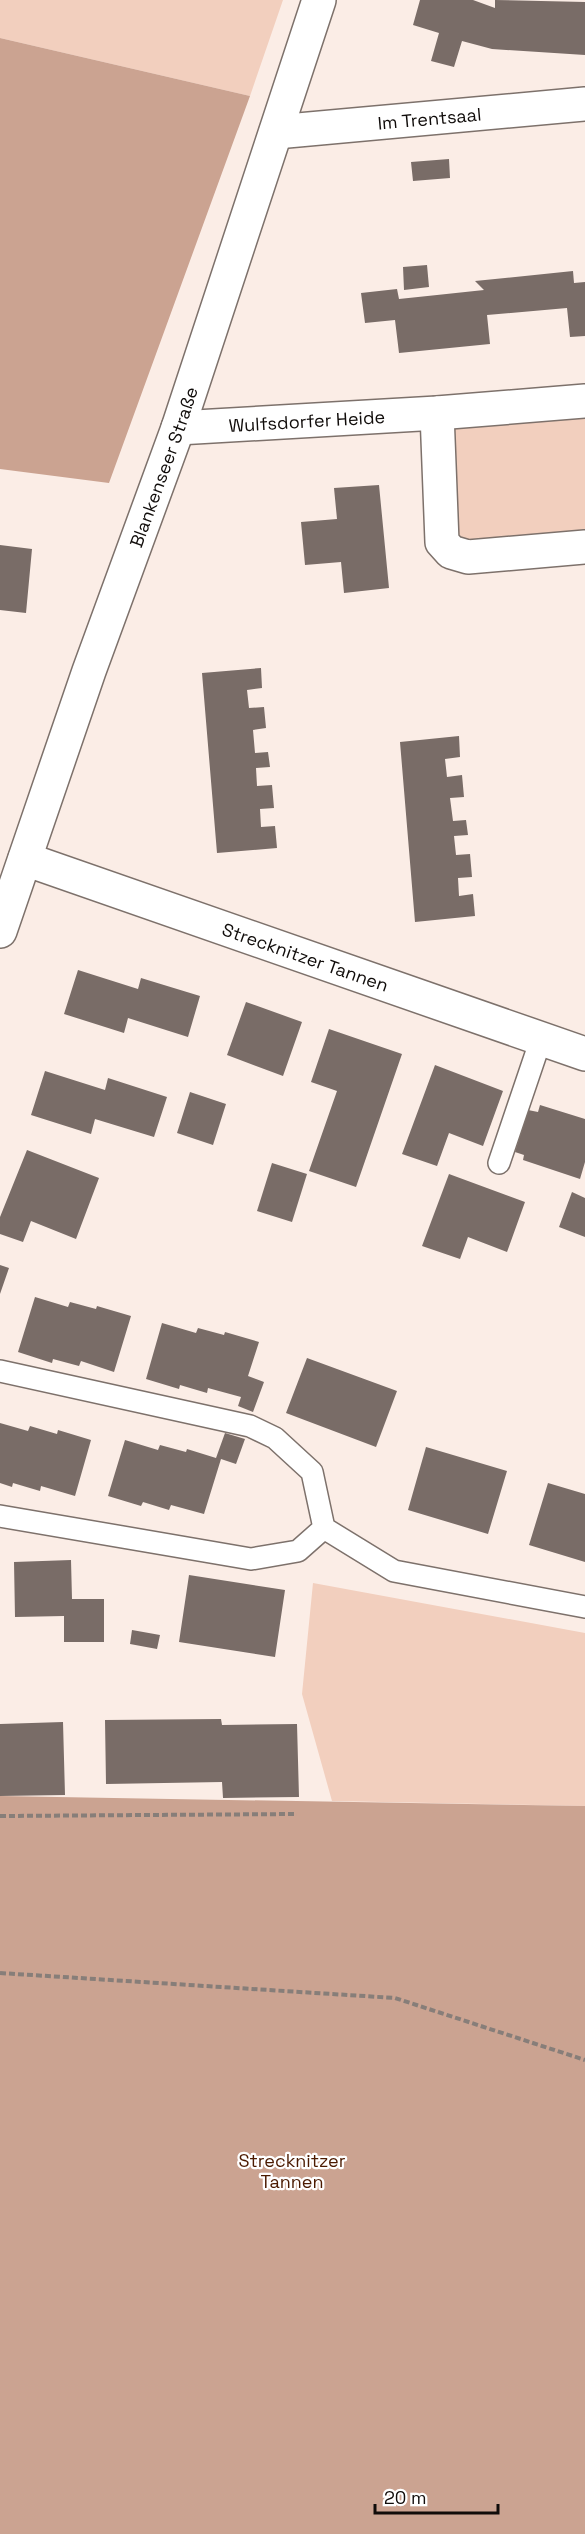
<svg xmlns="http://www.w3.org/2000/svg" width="585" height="2534" viewBox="0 0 585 2534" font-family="'Space Grotesk',sans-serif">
<rect width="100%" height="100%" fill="#fbede6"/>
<path fill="#f2cfbe" d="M0,0H283L250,96L0,38Z
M585,401V547L451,552L437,413Z
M313,1583L585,1633V1806L332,1801L302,1694Z"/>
<path fill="#cba391" d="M0,38L250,96L109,483L0,469Z
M0,1796L585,1806V2534H0Z"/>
<path fill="#796c67" d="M420,0H473L495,8V0L585,2V55L492,49L462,41L454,67L431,61L439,33L413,25Z
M449,159L450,178L413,181L411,162Z
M427,265L429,287L404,290L403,267Z
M573,271L574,283L585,282V336L570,337L567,308L487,315L490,344L399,353L395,320L365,323L361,293L397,289L399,299L437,295L484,290L475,281Z
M379,485L389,588L344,593L341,562L305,565L301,522L337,519L334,488Z
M0,545L32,549L26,613L0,610Z
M261,668L262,688L247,690L249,708L264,707L266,728L253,730L255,753L268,752L270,767L256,768L257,786L272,785L274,808L260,809L261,827L275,826L277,848L217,853L202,673Z
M459,736L460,757L445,759L447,777L462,775L464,797L450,798L453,821L466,820L468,835L454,836L456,855L470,854L472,877L458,878L459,896L473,894L475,916L415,922L400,742Z
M78,970L138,989L141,978L200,996L188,1037L128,1018L124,1033L64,1014Z
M246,1002L302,1022L283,1076L227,1055Z
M329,1029L402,1054L356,1187L309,1171L337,1091L311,1082Z
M435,1065L503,1091L483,1146L449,1133L437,1166L402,1154Z
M45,1071L105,1090L108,1078L167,1097L154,1137L95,1119L91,1134L31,1115Z
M190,1092L226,1104L213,1145L177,1133Z
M540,1105L585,1119V1162L580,1179L523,1160L524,1155L515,1152L528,1110L538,1112Z
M27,1150L99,1178L76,1239L31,1221L23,1242L0,1234V1217Z
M272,1163L307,1174L292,1222L257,1211Z
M449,1174L525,1202L507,1252L468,1237L460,1259L422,1246Z
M572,1192L585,1198V1237L559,1227Z
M0,1265L9,1268L0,1294Z
M35,1297L68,1307L70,1302L96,1309L97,1306L131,1316L114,1372L81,1361L79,1366L53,1359L52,1363L18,1352Z
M162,1323L196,1333L198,1328L224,1335L225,1332L259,1342L248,1376L264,1382L253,1412L238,1406L241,1397L208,1388L207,1393L180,1385L179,1389L146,1379Z
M307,1358L397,1391L376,1447L286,1413Z
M0,1423L28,1431L30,1426L57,1434L58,1430L91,1440L75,1496L41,1486L40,1491L13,1483L12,1487L0,1483Z
M225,1433L245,1439L236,1464L221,1459L204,1514L171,1505L169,1510L143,1502L141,1506L108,1496L125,1440L158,1450L160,1445L186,1452L187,1449L216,1458Z
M426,1447L507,1471L488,1534L408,1510Z
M548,1483L585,1494V1562L529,1545Z
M71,1560L72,1599H104V1642H64V1616L15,1617L14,1562Z
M189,1575L285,1590L275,1657L179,1642Z
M132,1630L160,1635L157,1649L130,1644Z
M221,1719L222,1725L297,1724L299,1797L223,1798L222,1782L106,1784L105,1720Z
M63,1722L65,1795L0,1796V1724Z"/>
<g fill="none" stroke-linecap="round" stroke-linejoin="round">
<g stroke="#7d716b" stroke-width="24">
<path id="lane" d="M499,1163L541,1039
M0,1371L250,1426L275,1438L312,1472L324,1528L394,1571L585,1607
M0,1516L251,1559L298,1551L324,1528"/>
</g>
<g stroke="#7d716b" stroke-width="36">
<g id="street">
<path id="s1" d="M276,132L585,104"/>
<path d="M437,413L442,542L451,552L468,557L585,547"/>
<path id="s2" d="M178,428L437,413L585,401"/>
<path id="s3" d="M25,859L585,1054"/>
</g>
</g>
<g stroke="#7d716b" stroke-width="36">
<g id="secondary">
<path id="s4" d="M0,931L89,671L178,428L319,0"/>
</g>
</g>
<path stroke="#877e79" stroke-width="4" stroke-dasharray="6 3" stroke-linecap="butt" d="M0,1816L297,1814
M0,1973L395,1998L585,2060"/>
<use href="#lane" stroke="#fff" stroke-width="21"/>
<use href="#street" stroke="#fff" stroke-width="33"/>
<use href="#secondary" stroke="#fff" stroke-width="33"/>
</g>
<g text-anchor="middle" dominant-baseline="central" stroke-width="4.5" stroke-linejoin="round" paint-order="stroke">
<g font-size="18" fill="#100c0a" stroke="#fff">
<text stroke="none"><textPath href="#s1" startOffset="154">Im Trentsaal</textPath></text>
<text stroke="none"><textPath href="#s2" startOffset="129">Wulfsdorfer Heide</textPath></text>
<text stroke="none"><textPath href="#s4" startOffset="492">Blankenseer Straße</textPath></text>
<text stroke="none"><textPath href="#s3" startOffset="297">Strecknitzer Tannen</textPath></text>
</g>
<g font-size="18" fill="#4b1a00" stroke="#fff">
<text x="292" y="2160">Strecknitzer<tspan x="292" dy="21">Tannen</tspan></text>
</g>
</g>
<path d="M375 2504v9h123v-9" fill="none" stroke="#100c0a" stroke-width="3"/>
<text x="384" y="2504" font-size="18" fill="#100c0a" stroke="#ffffff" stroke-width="4.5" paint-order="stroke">20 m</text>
</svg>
